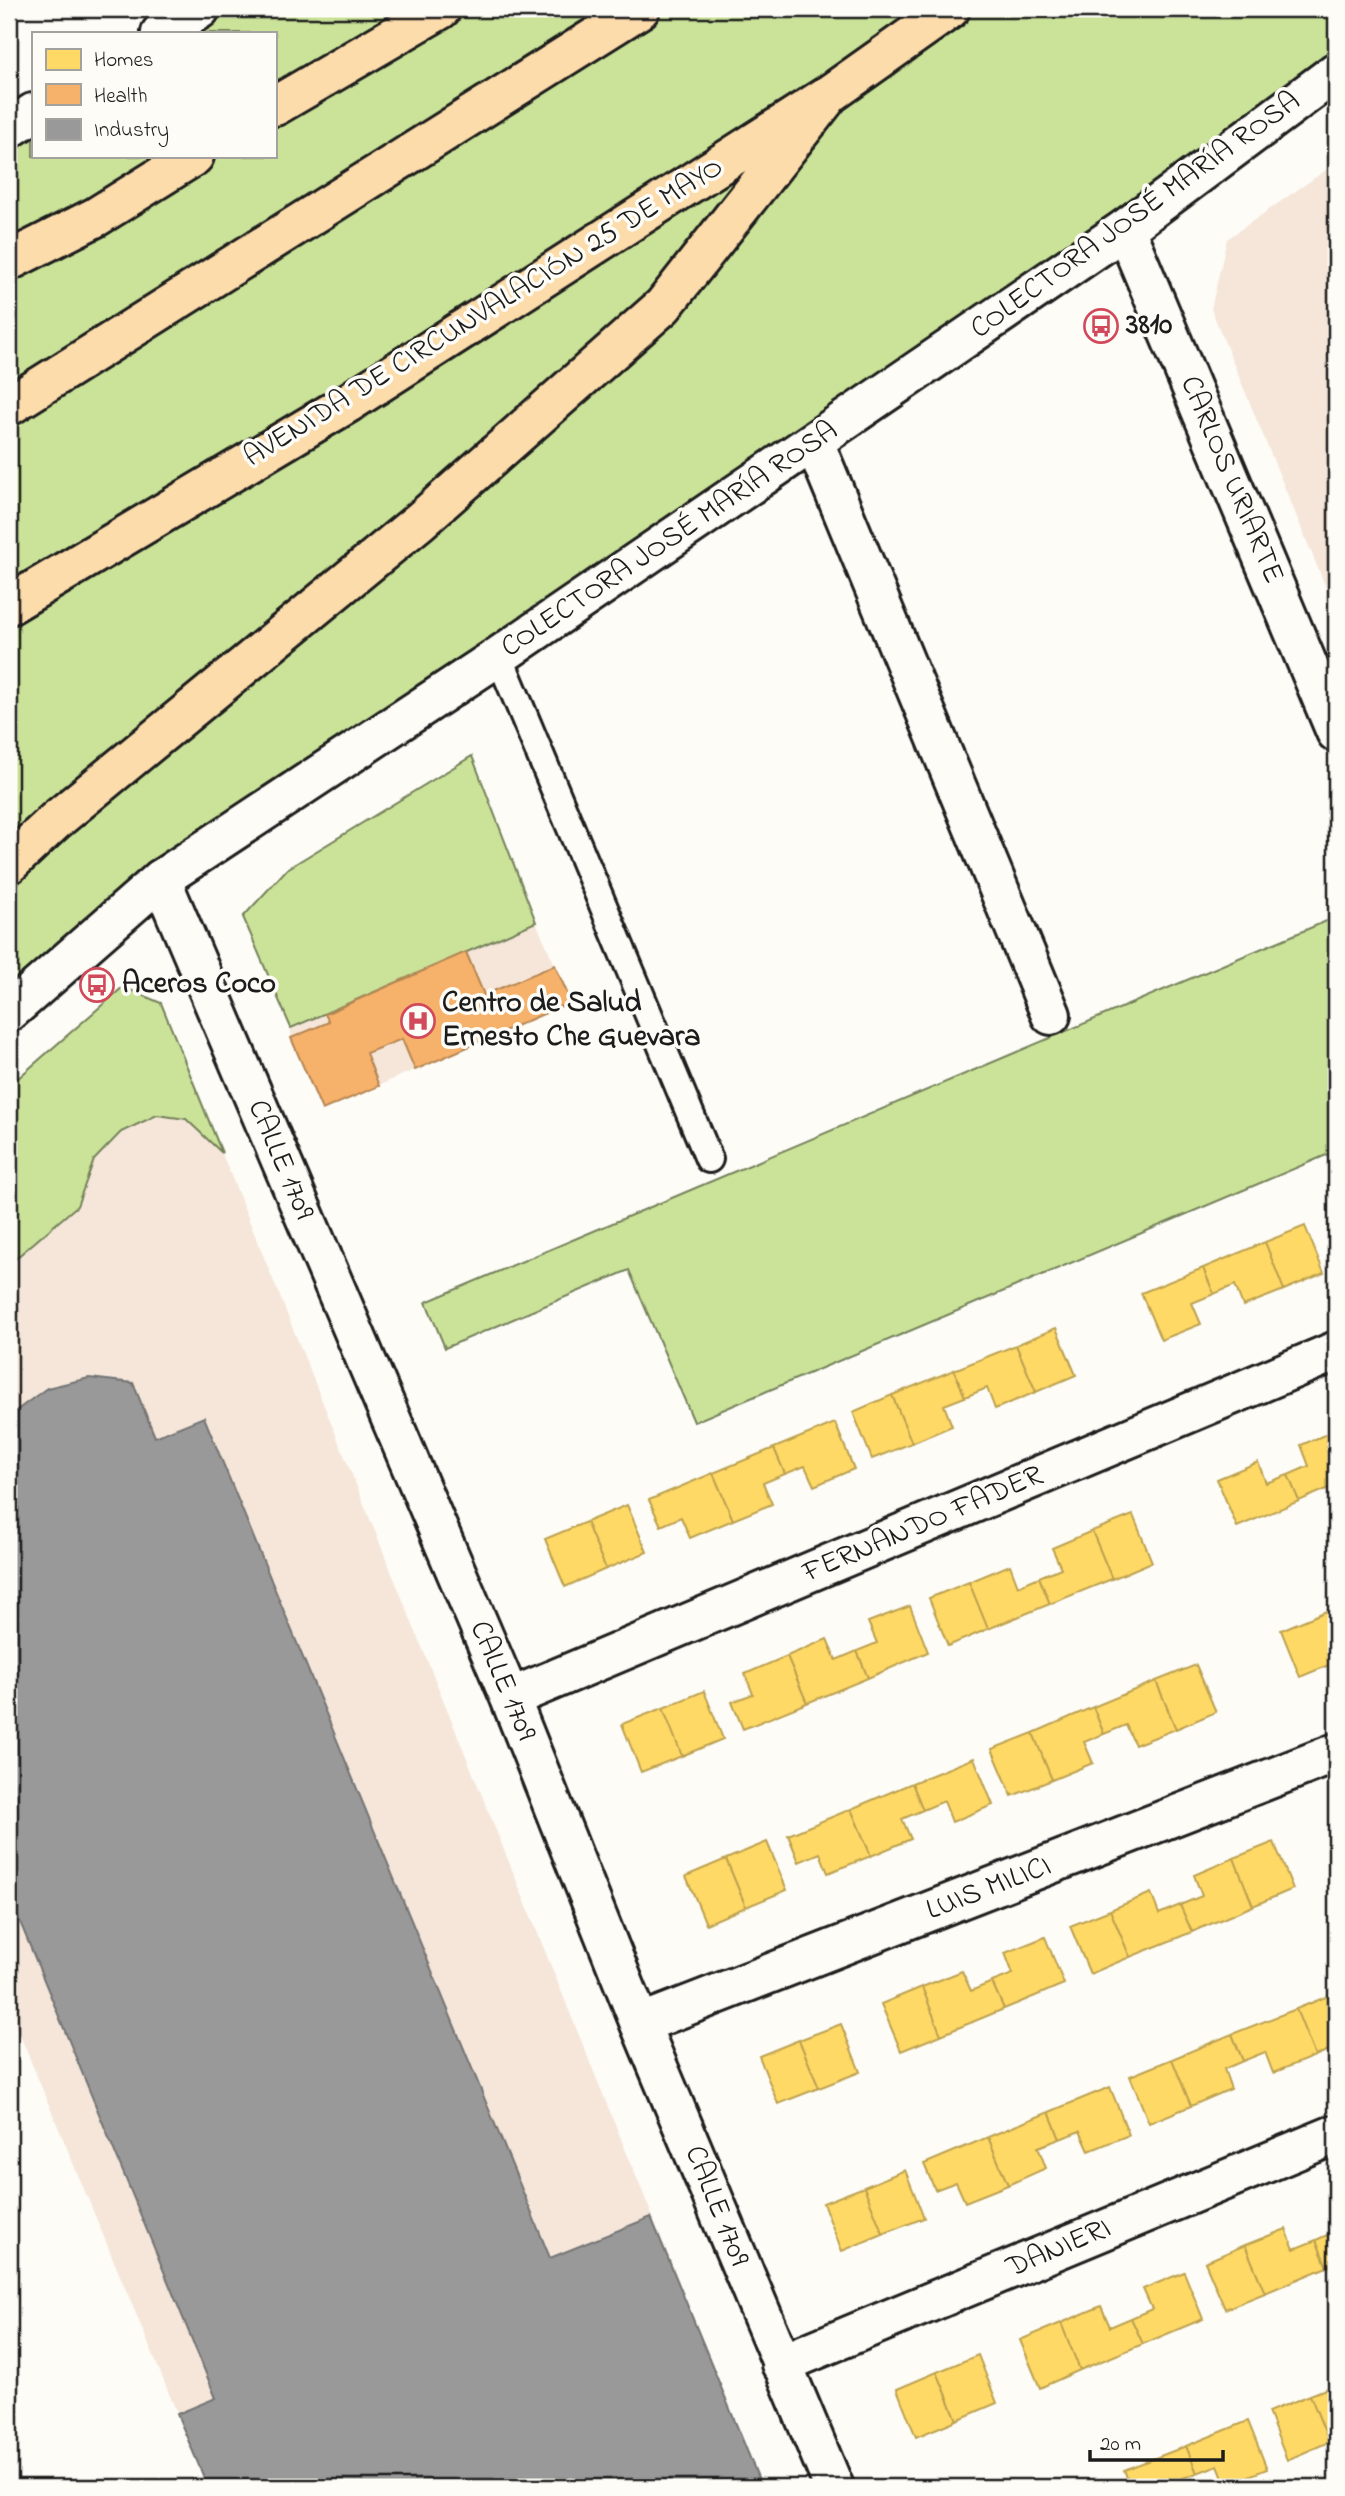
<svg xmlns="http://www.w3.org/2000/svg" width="1345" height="2496" viewBox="0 0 1345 2496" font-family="'Indie Flower',sans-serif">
<rect width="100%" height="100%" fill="#fdfcf7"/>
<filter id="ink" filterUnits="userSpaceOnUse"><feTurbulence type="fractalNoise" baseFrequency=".0143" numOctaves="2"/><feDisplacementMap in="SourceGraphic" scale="14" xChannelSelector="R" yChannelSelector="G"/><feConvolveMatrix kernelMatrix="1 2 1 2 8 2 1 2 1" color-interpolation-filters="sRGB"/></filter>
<g filter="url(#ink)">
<path fill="#f5e6d9" d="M1336,163V612L1211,309L1227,239Z
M536,922L571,1002L322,1110L291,1038V1028Z
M123,987L161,1003L762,2487H208L9,2009V1086Z"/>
<path fill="#cbe399" stroke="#74805a" stroke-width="2" d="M200,9H1336V72L499,656L9,1012V129L33,113V156H275V33H161Z
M472,756L536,922L291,1028L243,917L287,869Z
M1336,917V1151L694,1422L629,1270L445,1348L426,1302Z
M123,987L161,1003L222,1153L186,1119L157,1115L121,1132L94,1160L77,1206L9,1264V1086Z"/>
<path fill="#ffd966" stroke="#bba050" stroke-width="2" d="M1305,1226L1324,1273L1284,1290L1265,1242Z
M1265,1242L1284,1290L1243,1306L1235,1285L1214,1294L1203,1268Z
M1203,1268L1214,1294L1192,1303L1201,1324L1161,1340L1141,1293Z
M1056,1328L1076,1375L1036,1392L1016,1345Z
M1016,1345L1036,1392L995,1409L987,1388L965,1397L954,1370Z
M954,1370L965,1397L944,1405L952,1426L912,1443L892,1395Z
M892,1395L912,1443L872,1459L853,1412Z
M835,1423L854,1469L814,1486L805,1466L785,1474L774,1448Z
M1336,1430V1485L1299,1501L1288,1475L1309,1466L1301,1445Z
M774,1448L785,1474L763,1483L772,1504L733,1520L713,1473Z
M1258,1462L1266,1483L1288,1475L1299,1501L1237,1527L1217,1479Z
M713,1473L733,1520L690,1538L681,1517L661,1526L649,1500Z
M627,1505L647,1552L606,1569L586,1522Z
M1133,1515L1152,1562L1112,1579L1092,1531Z
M586,1522L606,1569L565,1587L545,1539Z
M1092,1531L1112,1579L1050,1604L1039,1577L1061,1568L1052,1548Z
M1010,1565L1018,1586L1039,1577L1050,1604L988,1629L969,1582Z
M969,1582L988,1629L948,1646L929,1598Z
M910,1606L928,1652L868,1678L857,1651L877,1643L868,1622Z
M1336,1607V1639L1333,1640L1336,1649V1662L1300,1677L1281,1630Z
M827,1639L836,1660L857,1651L868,1678L807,1703L787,1656Z
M787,1656L807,1703L743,1729L732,1702L753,1694L745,1674Z
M1196,1665L1216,1712L1176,1729L1156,1681Z
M1156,1681L1176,1729L1135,1745L1126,1725L1104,1734L1093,1707Z
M704,1691L723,1739L682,1756L663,1708Z
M1093,1707L1104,1734L1084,1742L1093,1763L1052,1780L1033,1733Z
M663,1708L682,1756L641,1772L622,1724Z
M1033,1733L1052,1780L1012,1796L992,1749Z
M974,1758L993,1805L952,1822L944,1801L923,1810L912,1783Z
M912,1783L923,1810L902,1819L911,1839L871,1856L851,1809Z
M851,1809L871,1856L828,1873L820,1853L799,1862L788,1835Z
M767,1842L787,1890L746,1907L726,1859Z
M1274,1842L1293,1889L1253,1906L1234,1858Z
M1234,1858L1253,1906L1192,1932L1180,1905L1202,1896L1194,1875Z
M726,1859L746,1907L706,1924L686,1876Z
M1151,1893L1159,1914L1180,1905L1192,1932L1130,1957L1110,1910Z
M1110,1910L1130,1957L1090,1974L1070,1926Z
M1045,1937L1064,1984L1004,2009L992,1982L1013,1974L1005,1953Z
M962,1971L971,1991L992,1982L1004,2009L941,2035L922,1987Z
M922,1987L941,2035L901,2051L881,2004Z
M1333,1994L1336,2001V2047L1315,2056L1296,2009Z
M1296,2009L1315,2056L1273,2073L1265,2052L1243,2061L1232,2034Z
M841,2024L860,2072L819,2088L799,2040Z
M1232,2034L1243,2061L1224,2069L1231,2089L1191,2106L1172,2059Z
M799,2040L819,2088L778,2104L759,2056Z
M1172,2059L1191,2106L1149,2123L1130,2076Z
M1110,2087L1129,2135L1089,2151L1080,2131L1060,2139L1049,2112Z
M1049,2112L1060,2139L1038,2147L1046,2168L1008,2185L988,2137Z
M988,2137L1008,2185L965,2202L956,2182L935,2190L924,2164Z
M905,2170L924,2218L883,2234L864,2187Z
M864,2187L883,2234L842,2251L823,2203Z
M1336,2208V2230L1329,2211Z
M1286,2229L1294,2249L1316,2240L1327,2267L1265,2293L1245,2245Z
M1336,2231V2263L1327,2267L1316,2240Z
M1245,2245L1265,2293L1225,2309L1205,2262Z
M1184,2272L1203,2319L1143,2344L1131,2318L1152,2309L1143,2289Z
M1101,2306L1110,2327L1131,2318L1143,2344L1080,2370L1061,2323Z
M1061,2323L1080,2370L1040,2388L1020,2340Z
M978,2355L997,2403L957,2420L937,2372Z
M937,2372L957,2420L916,2437L897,2389Z
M1336,2385V2439L1329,2442L1310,2395Z
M1310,2395L1329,2442L1287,2460L1268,2412Z
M1248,2421L1267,2469L1226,2485L1218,2465L1197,2473L1186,2446Z
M1186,2446L1197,2473L1175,2481L1178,2487H1131L1124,2470Z"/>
<path fill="#f6b26b" stroke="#b58553" stroke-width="2" d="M466,952L484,995L555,965L571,1002L415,1070L402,1039L366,1053L379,1086L322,1110L291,1038L329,1022L325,1014Z"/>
<path fill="#999" stroke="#747474" stroke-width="2" d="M89,1378L133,1383L155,1437L204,1417L550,2258L651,2217L762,2487H208L177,2414L216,2398L9,1895V1416L47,1388Z"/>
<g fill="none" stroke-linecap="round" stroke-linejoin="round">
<g stroke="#1c1c1c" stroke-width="32">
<path id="service" d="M499,656L709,1159"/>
</g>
<g stroke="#1c1c1c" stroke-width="44">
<path id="minor" d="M1125,229L1336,732
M814,442L1051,1015
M161,879L510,1698L640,2024L834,2487
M510,1698L1336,1351
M640,2024L1336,1753
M781,2364L1336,2134"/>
</g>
<g stroke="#1c1c1c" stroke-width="44">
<path id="secondary" d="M161,33L200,9
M9,129L33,113
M9,1012L161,879L499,656L1125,229L1336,72"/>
</g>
<g stroke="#1c1c1c" stroke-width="44">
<path id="motorway" d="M275,106L441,9
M9,261L96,217L194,156
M9,406L640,9
M9,605L348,403L830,94L950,9
M9,864L55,821L420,521L663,306L830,94"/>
</g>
<use href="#service" stroke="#fdfcf7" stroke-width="26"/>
<use href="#minor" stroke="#fdfcf7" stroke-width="38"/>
<use href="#secondary" stroke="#fdfcf7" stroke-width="38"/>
<use href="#motorway" stroke="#fddcac" stroke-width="38"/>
</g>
</g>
<defs>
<g id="bus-ring" transform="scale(1.75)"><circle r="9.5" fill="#fdfcf7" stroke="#d1495b" stroke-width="1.5"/><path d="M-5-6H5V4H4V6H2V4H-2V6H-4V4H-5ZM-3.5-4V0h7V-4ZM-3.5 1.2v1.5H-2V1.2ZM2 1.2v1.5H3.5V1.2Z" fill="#d1495b"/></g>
<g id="hospital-ring" transform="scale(1.75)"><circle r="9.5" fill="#fdfcf7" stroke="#d1495b" stroke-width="1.5"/><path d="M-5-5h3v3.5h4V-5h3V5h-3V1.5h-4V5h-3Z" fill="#d1495b"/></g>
</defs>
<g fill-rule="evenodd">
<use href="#bus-ring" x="1101" y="326"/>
<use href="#bus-ring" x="97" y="985"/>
<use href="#hospital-ring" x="418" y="1021"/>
</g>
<g text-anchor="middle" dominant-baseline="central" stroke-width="7" stroke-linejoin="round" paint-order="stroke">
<g font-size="30" fill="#1c1c1c" stroke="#fdfcf7">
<text transform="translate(1136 216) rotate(-36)">COLECTORA JOSÉ MARÍA ROSA</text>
<text transform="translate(484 313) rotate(-32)">AVENIDA DE CIRCUNVALACIÓN 25 DE MAYO</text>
<text transform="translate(1231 480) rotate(67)">CARLOS URIARTE</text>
<text transform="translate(670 540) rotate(-34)">COLECTORA JOSÉ MARÍA ROSA</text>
<text transform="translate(280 1160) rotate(67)">CALLE 1709</text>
<text transform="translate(923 1525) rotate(-23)">FERNANDO FADER</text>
<text transform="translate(502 1681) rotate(67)">CALLE 1709</text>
<text transform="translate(989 1889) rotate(-21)">LUIS MILICI</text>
<text transform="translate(716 2206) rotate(68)">CALLE 1709</text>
<text transform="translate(1059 2249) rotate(-23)">DANIERI</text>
</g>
<g font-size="30" font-weight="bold" fill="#1c1c1c" stroke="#fdfcf7" text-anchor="start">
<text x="1126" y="326">3810</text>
<text x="122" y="985">Aceros Coco</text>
<text x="442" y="1004">Centro de Salud<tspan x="442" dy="34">Ernesto Che Guevara</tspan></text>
</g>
</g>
<rect width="1345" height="2496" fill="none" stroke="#fdfcf7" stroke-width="35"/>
<rect x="18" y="18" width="1310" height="2461" fill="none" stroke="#1c1c1c" stroke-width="2.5" filter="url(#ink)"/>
<rect x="32" y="32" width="245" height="126" fill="#fdfcf7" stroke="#a3a29f" stroke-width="2"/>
<rect x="46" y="49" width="35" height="21" fill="#ffd966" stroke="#a3a29f" stroke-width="2"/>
<text x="94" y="66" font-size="21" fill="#1c1c1c">Homes</text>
<rect x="46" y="84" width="35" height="21" fill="#f6b26b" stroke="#a3a29f" stroke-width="2"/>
<text x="94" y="102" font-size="21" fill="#1c1c1c">Health</text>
<rect x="46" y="119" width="35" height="21" fill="#999999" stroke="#a3a29f" stroke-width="2"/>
<text x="94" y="136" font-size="21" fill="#1c1c1c">Industry</text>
<path d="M1090 2450v10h133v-10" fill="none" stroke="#1c1c1c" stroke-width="3.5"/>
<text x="1100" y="2450" font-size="21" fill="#1c1c1c" stroke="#fdfcf7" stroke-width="5" paint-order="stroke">20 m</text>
</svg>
